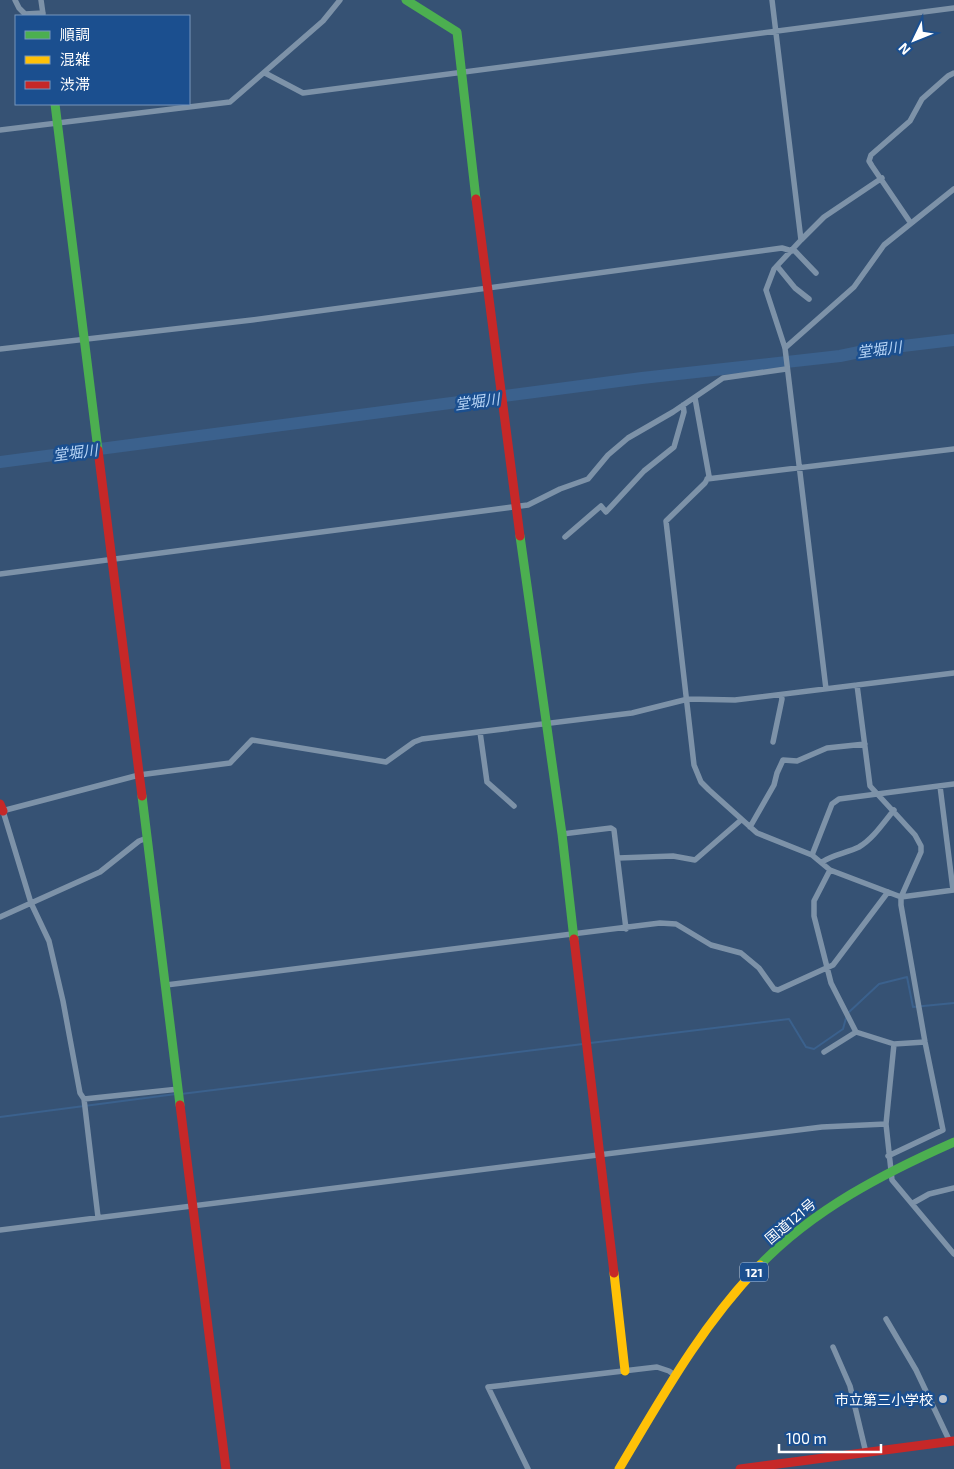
<svg xmlns="http://www.w3.org/2000/svg" width="954" height="1469" viewBox="0 0 954 1469" font-family="'Exo 2','Noto Sans JP',sans-serif">
<rect width="100%" height="100%" fill="#365274"/>
<g fill="none" stroke-linecap="round" stroke-linejoin="round">
<path stroke="#3b618d" stroke-width="2" d="M848,1013L879,984L907,977L913,1007L954,1003
M590,1043L789,1019L806,1047L814,1049L843,1029L846,1018
M181,1094L583,1044
M0,1117L176,1094"/>
<path stroke="#3b618d" stroke-width="12" d="M0,462L642,378L840,356L869,350L954,340"/>
<path stroke="#7d92a8" stroke-width="5.5" d="M15,0L19,8L25,14L43,13
M41,0L43,14
M772,0L801,240L774,269L766,290L785,348L826,689
M265,73L303,93L954,8
M0,130L230,102L323,21L340,0
M910,222L872,166L869,161L871,155L910,121L922,99L948,76L954,73
M801,240L824,217L882,178
M793,249L816,273
M777,266L795,288L809,299
M785,348L854,287L884,245L954,189
M0,349L252,320L782,248L792,251
M695,398L709,476L705,483L666,521L694,765L701,782L709,790L757,833L812,855L830,870L901,897L954,890
M707,479L954,449
M565,537L601,506L606,512L644,471L674,447L684,412L683,405
M0,574L528,505L560,489L588,479L608,455L628,438L673,412L723,378L786,369
M857,685L870,786L915,835L921,846V852L901,897V905L925,1042L943,1130L888,1156
M480,732L487,782L514,806
M773,742L782,699L781,695
M940,786L953,890
M2,811L139,775L230,763L252,740L386,762L414,742L422,739L632,713L688,699L735,700L954,673
M3,811L31,903L49,941L63,1001L80,1093L84,1099L98,1217
M750,827L774,785L777,773L783,760L797,761L827,748L865,744
M562,834L611,828L614,830L626,929
M812,855L832,804L839,799L954,784
M618,858L673,856L695,860L741,820
M822,862C834,854 847,853 859,847C873,839 884,822 894,810
M830,870L814,901V916L831,983L856,1032L894,1044L925,1042
M0,917L100,872L139,841L147,838
M166,985L660,923L676,924L711,945L741,953L759,968L774,989L778,990L833,965L888,892
M894,1044L886,1124L892,1180L954,1254
M824,1052L856,1032
M84,1099L179,1089
M913,1203L929,1194L954,1188
M0,1230L822,1127L886,1124
M886,1319L916,1370L950,1442
M833,1347L850,1386L866,1453
M528,1469L488,1387L657,1367L669,1371L676,1376"/>
<path stroke="#4caf50" stroke-width="9" d="M406,0L457,32L476,199
M55,104L98,450
M520,536L562,834L574,939
M142,796L180,1105
M760,1265C814,1209 884,1173 954,1142"/>
<path stroke="#ffc107" stroke-width="9" d="M614,1273L625,1371
M619,1469C662,1397 701,1326 760,1265"/>
<path stroke="#c62828" stroke-width="9" d="M476,199L520,536
M98,450L142,796
M0,804L3,811
M574,939L614,1273
M180,1105L226,1469
M740,1469L954,1441"/>
</g>
<circle fill="#b9c2ce" stroke="#1b4f8f" stroke-width="2" cx="943" cy="1399" r="5"/>
<g text-anchor="middle" dominant-baseline="central" stroke-width="5" stroke-linejoin="round" paint-order="stroke">
<rect fill="#1b4f8f" stroke="#bbcadd" stroke-width="1" x="740" y="1262.5" width="28" height="19" rx="4"/>
<g font-size="12" font-weight="bold" fill="#fff">
<text x="754" y="1272">121</text>
</g>
<g font-size="14" fill="#fff" stroke="#1b4f8f">
<text transform="translate(790 1221) rotate(-40)">国道121号</text>
</g>
<g font-size="14" fill="#fff" stroke="#1b4f8f" text-anchor="end">
<text x="933" y="1399">市立第三小学校</text>
</g>
<g font-size="15" font-style="italic" fill="#b5d3f5" stroke="#1b4f8f">
<text transform="translate(879 349) rotate(-7)">堂堀川</text>
<text transform="translate(477 401) rotate(-7)">堂堀川</text>
<text transform="translate(75 452) rotate(-7)">堂堀川</text>
</g>
</g>
<rect x="15" y="15" width="175" height="90" fill="#1b4f8f" stroke="#7695bc"/>
<rect x="25" y="31" width="25" height="8" fill="#4caf50" stroke="#7695bc"/>
<text x="60" y="40" font-size="15" fill="#ffffff">順調</text>
<rect x="25" y="56" width="25" height="8" fill="#ffc107" stroke="#7695bc"/>
<text x="60" y="65" font-size="15" fill="#ffffff">混雑</text>
<rect x="25" y="81" width="25" height="8" fill="#c62828" stroke="#7695bc"/>
<text x="60" y="90" font-size="15" fill="#ffffff">渋滞</text>
<g transform="translate(914 40) rotate(227)" stroke="#1b4f8f" stroke-width="4" paint-order="stroke">
<path d="M0-4L9 19L0 12L-9 19Z" fill="#ffffff"/>
<text y="-8" font-size="14" font-weight="bold" text-anchor="middle" fill="#ffffff">N</text>
</g>
<path d="M779 1444v8h102v-8" fill="none" stroke="#ffffff" stroke-width="2.5"/>
<text x="786" y="1444" font-size="15" fill="#ffffff" stroke="#1b4f8f" stroke-width="4" paint-order="stroke">100 m</text>
</svg>
